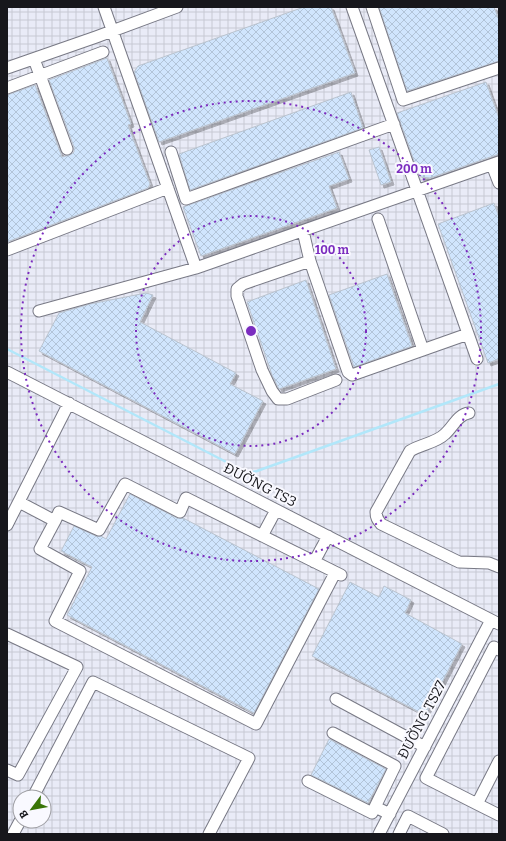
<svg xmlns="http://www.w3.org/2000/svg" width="506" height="841" viewBox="0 0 506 841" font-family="Bitter,serif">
<defs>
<pattern id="industrial-grid" width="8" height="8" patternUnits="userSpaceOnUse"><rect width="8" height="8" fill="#e9ebf7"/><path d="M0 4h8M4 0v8" fill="none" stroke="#c7c9d3"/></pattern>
<pattern id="building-cross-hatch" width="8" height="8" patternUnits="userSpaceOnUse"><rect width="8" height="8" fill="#d0e5fd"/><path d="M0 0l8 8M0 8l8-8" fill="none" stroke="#b2c4d8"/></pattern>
<filter id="shadow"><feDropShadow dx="3" dy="3" stdDeviation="0" flood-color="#0004"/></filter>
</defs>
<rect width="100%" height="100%" fill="#f9f9ff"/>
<path fill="url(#industrial-grid)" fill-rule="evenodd" d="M7,7H499V834H7ZM20,797H44V821H20Z"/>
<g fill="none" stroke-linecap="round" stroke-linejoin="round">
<path stroke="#b1e7fa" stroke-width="2.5" d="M7,349L236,467C243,472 248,474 257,471L499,384"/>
</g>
<path fill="url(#building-cross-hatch)" stroke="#bac3ce" filter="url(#shadow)" d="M304,7H331L355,73L159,142L134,72L138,66Z
M379,7H494L499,20V61L407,91Z
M107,58L131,124L128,125L150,184L148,188L7,242V95L35,85L62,157L70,155L74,152V147L49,80Z
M486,82L499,118V154L430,178L421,177L418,172L397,113Z
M351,92L363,128L190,190L179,154Z
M379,147L391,182L381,185L369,150Z
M339,152L349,179L329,186L337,208L201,256L183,207Z
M494,203L499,217V359L488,363L438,224Z
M387,274L412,346L354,367L329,295Z
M306,280L336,369L279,389L272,375L247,302Z
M146,293L153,295L140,322L236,373L230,384L263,401L235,454L39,351L59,313L90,304Z
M130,494L177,518H183L319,589L254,713L67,615L92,567L61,551L74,526L96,536H101L106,539Z
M350,582L379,597L384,586L411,600L405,613L462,644L425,715L312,656Z
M329,739L386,769L368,803L311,775Z"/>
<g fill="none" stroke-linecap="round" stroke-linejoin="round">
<g stroke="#787985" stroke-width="13">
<path id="minor" d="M104,7L196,268
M352,7L477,359
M372,7L403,100L499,68
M34,59L67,149
M7,68L96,37L177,7
M7,88L103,52
M171,152L186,199L394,124
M492,165L499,183
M378,219L423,350
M303,231L310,261L348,372L352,375L468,334
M7,250L168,188
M310,261L243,284L237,289V296L262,370L272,391L278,399H287L336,380
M39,311L196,268L499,162
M7,372L499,624
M469,413C458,414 453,427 445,434C436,443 421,444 410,451L376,512C376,518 378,520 381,524L459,562L489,563L499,567
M19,502L55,521L59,512L99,530L125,484L180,512L186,498L341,575
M55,521L40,549L80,571L55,621L256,724L335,573
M7,525L69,403
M262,536L276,510
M314,562L328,536
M7,634L77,667L18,775L7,770
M336,699L425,747
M333,733L395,766L375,807L390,814
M499,761L477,804L499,815
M308,781L372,813L375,807
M33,797L93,682L249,758L209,834
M477,804L426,778L494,647L499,650
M13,834L20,821
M379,834L491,620
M399,834L408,816L443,834"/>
</g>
<use href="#minor" stroke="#fff" stroke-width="11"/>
</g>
<g fill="none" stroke="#7b2cbf" stroke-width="2" stroke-dasharray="2 4">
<circle cx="251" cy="331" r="115"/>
<circle cx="251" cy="331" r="230"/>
</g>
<g text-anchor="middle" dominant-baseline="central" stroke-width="4" stroke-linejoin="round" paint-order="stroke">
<g font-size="14" fill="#17171c" stroke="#f9f9ff">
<text transform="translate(260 485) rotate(27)">ĐƯỜNG TS3</text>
<text transform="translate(422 720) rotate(-62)">ĐƯỜNG TS27</text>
</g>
</g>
<circle cx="251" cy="331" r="6" fill="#7b2cbf" stroke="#f9f9ff" stroke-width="2"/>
<g font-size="12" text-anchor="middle" font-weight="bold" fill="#7b2cbf" stroke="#f9f9ff" stroke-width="4" stroke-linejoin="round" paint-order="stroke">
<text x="414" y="173">200 m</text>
<text x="332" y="254">100 m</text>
</g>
<rect width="506" height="841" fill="none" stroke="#17171c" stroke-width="16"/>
<g transform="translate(32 809) rotate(238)"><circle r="19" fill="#f9f9ff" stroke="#9f9fa4"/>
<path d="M0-3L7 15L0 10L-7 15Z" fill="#397407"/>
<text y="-6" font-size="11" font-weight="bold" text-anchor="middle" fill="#17171c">B</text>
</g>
</svg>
